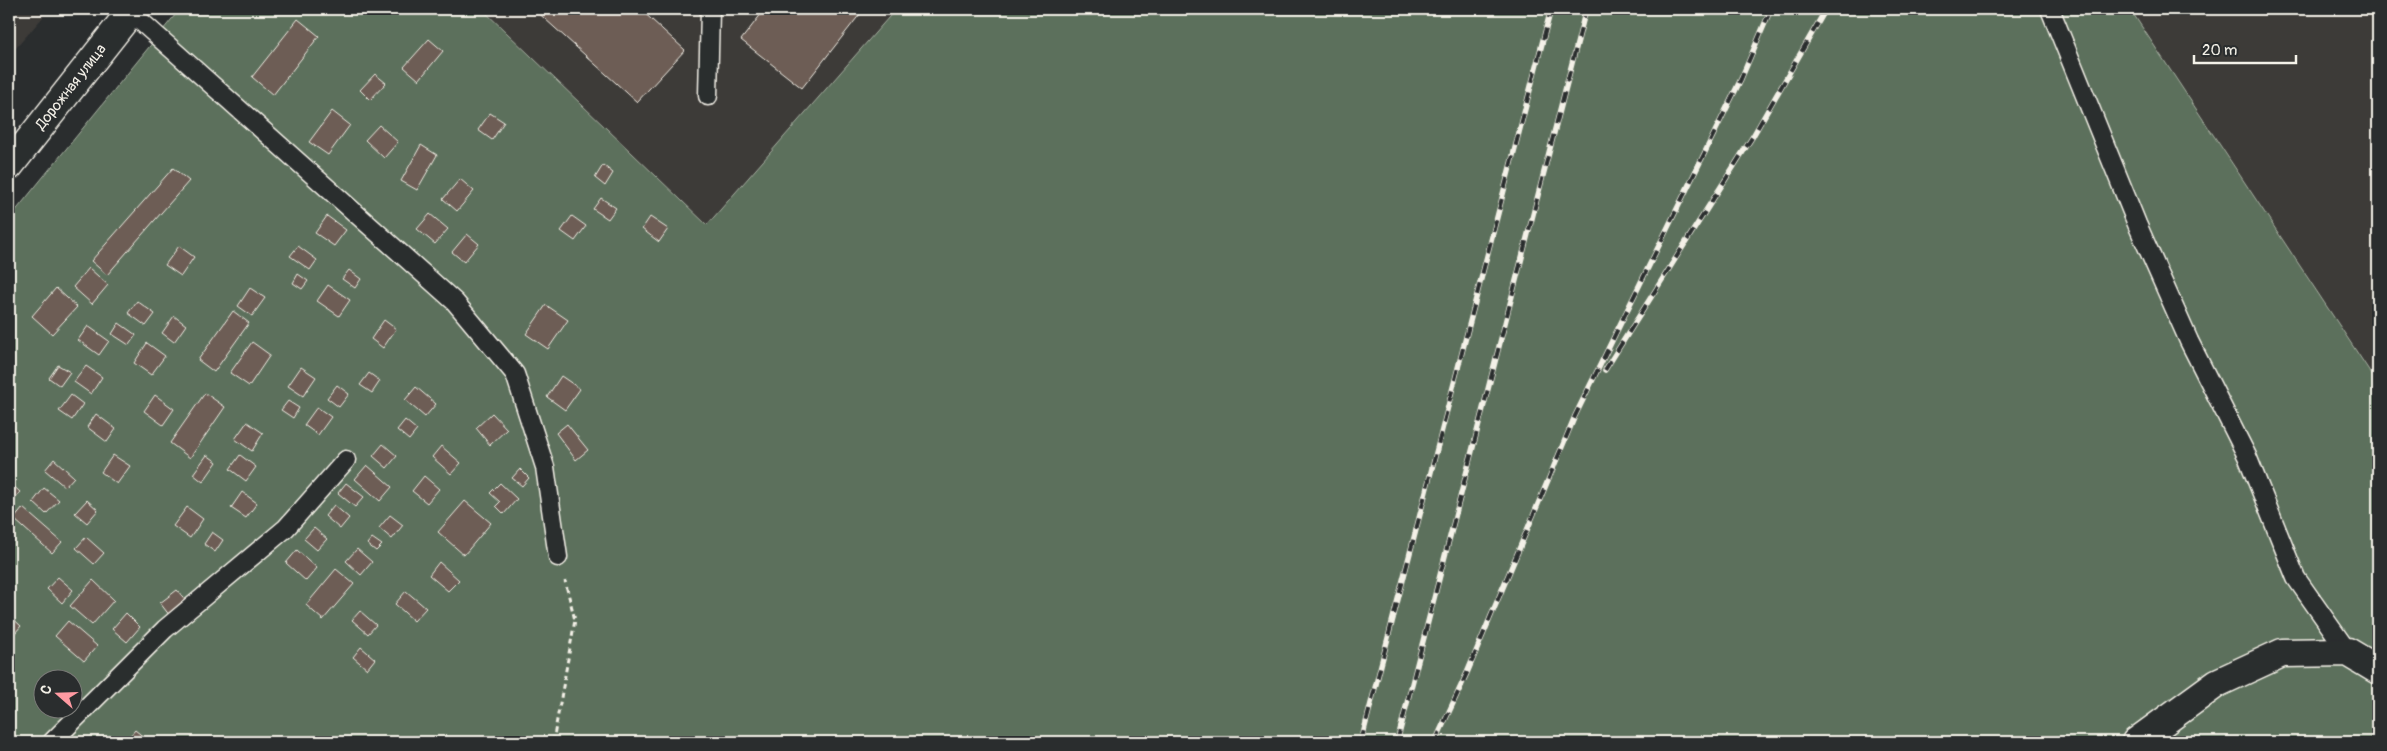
<svg xmlns="http://www.w3.org/2000/svg" width="2387" height="751" viewBox="0 0 2387 751" font-family="Pangolin,sans-serif">
<rect width="100%" height="100%" fill="#2a2d2e"/>
<filter id="ink" filterUnits="userSpaceOnUse"><feTurbulence type="fractalNoise" baseFrequency=".02" numOctaves="2"/><feDisplacementMap in="SourceGraphic" scale="10" xChannelSelector="R" yChannelSelector="G"/><feConvolveMatrix kernelMatrix="1 2 1 2 8 2 1 2 1" color-interpolation-filters="sRGB"/></filter>
<g filter="url(#ink)">
<path fill="#3e3b39" d="M9,9H50L9,56Z
M482,9H896L707,225Z
M2130,9H2378V384Z"/>
<path fill="#5b705b" stroke="#a8b0a2" fill-rule="evenodd" d="M180,9H482L707,225L896,9H2130L2378,384V742H9V219ZM42,678H72V708H42Z"/>
<path fill="#6d5d54" stroke="#f4f1e8" d="M534,9H640L685,50L637,102Z
M765,9H864L802,88L741,40Z
M298,19L319,36L273,95L252,77Z
M429,39L443,51L419,80L404,67Z
M375,74L386,83L370,100L360,90Z
M332,111L350,125L328,155L309,142Z
M490,113L504,122L492,140L478,130Z
M379,125L398,142L384,158L365,140Z
M421,145L437,155L417,190L401,181Z
M603,165L613,173L605,186L595,178Z
M173,168L189,181L107,275L91,261Z
M460,179L474,191L457,211L443,199Z
M601,198L616,208L608,219L593,209Z
M430,214L448,229L435,244L417,229Z
M327,216L346,230L334,246L315,233Z
M572,216L586,226L575,241L561,231Z
M650,217L668,229L659,242L642,229Z
M467,234L479,244L464,262L452,252Z
M179,246L194,257L181,276L165,265Z
M298,246L317,260L310,270L290,256Z
M89,268L108,285L92,304L73,287Z
M349,270L361,279L355,288L342,279Z
M298,274L308,281L302,289L293,283Z
M328,285L350,300L339,316L317,301Z
M56,288L77,307L52,334L32,316Z
M250,288L265,298L252,316L238,306Z
M137,301L155,314L146,326L128,313Z
M546,305L568,320L548,349L526,334Z
M233,311L249,323L214,372L198,360Z
M174,316L186,325L174,342L162,333Z
M384,320L396,329L383,348L371,339Z
M119,323L136,335L129,345L112,334Z
M88,326L109,341L99,355L78,340Z
M252,342L270,355L249,386L230,373Z
M147,343L165,356L151,375L134,363Z
M58,365L70,372L60,386L49,378Z
M86,366L102,377L91,394L74,382Z
M301,367L316,377L303,396L288,386Z
M369,373L380,381L372,393L360,385Z
M561,376L580,389L565,410L547,397Z
M337,385L349,394L339,407L327,398Z
M416,387L436,404L425,417L405,400Z
M205,393L225,407L190,458L170,443Z
M71,395L83,404L72,420L59,411Z
M155,395L174,409L163,425L144,411Z
M288,401L299,408L293,418L281,410Z
M317,407L331,417L318,435L304,425Z
M492,413L507,429L490,445L476,428Z
M96,414L116,429L107,442L87,427Z
M405,420L417,430L409,440L397,430Z
M247,422L263,433L252,451L235,439Z
M567,424L588,450L576,460L556,433Z
M383,444L397,456L387,468L373,456Z
M441,446L461,463L451,474L432,457Z
M113,455L130,466L117,484L101,472Z
M207,455L217,462L203,482L193,474Z
M240,455L256,467L246,481L230,469Z
M54,459L74,477L65,487L45,470Z
M367,465L392,487L380,501L355,479Z
M520,469L529,478L522,486L512,478Z
M424,476L439,489L427,503L412,491Z
M9,482L20,492L9,505Z
M346,483L364,497L355,507L338,493Z
M500,483L517,499L504,514L496,506L500,502L490,493Z
M44,488L59,500L46,514L33,502Z
M242,492L257,503L246,518L231,508Z
M87,500L98,510L87,523L75,513Z
M465,501L491,523L464,555L438,532Z
M334,505L349,518L340,529L325,516Z
M187,507L203,519L190,538L173,526Z
M23,508L62,542L52,553L14,519Z
M390,515L403,525L392,539L379,528Z
M314,528L327,539L317,550L304,539Z
M212,532L223,540L215,552L204,544Z
M86,537L104,553L94,564L76,548Z
M372,538L382,545L376,551L367,544Z
M357,549L372,562L361,575L346,561Z
M297,550L317,568L306,581L286,563Z
M439,562L459,580L448,591L429,575Z
M336,569L354,584L323,620L306,605Z
M58,577L73,590L62,603L47,589Z
M93,580L114,600L92,625L70,606Z
M177,590L188,603L170,616L160,603Z
M406,591L426,608L414,621L395,604Z
M360,611L376,625L368,634L352,620Z
M126,613L140,627L127,642L112,629Z
M9,615L21,626L9,640Z
M68,621L97,646L84,661L55,636Z
M361,647L375,659L367,669L353,657Z
M135,730L150,742H125Z"/>
<g fill="none" stroke-linecap="round" stroke-linejoin="round">
<g stroke="#f4f1e8" stroke-width="21">
<path id="service" d="M127,9L455,302L515,374L545,467L558,557
M2050,9L2137,224L2189,341L2247,456L2296,578L2348,652
M708,96L710,9
M52,742L165,629L286,528L346,460"/>
</g>
<g stroke="#f4f1e8" stroke-width="31">
<path id="minor" d="M9,166L133,9
M2136,742L2217,683L2282,653L2348,652L2378,670"/>
</g>
<path stroke="#f4f1e8" stroke-width="3" stroke-dasharray="5 4" stroke-linecap="butt" d="M553,742L575,620L565,581"/>
<use href="#service" stroke="#2a2d2e" stroke-width="18"/>
<use href="#minor" stroke="#2a2d2e" stroke-width="28"/>
<g stroke="#f4f1e8" stroke-width="5.5">
<path id="rail" d="M1605,370L1753,136L1826,9
M1361,742L1551,9
M1397,742L1586,9
M1435,742L1467,673L1575,416L1741,79L1771,9"/>
</g>
<use href="#rail" stroke="#2a2d2e" stroke-width="4" stroke-dasharray="11" stroke-linecap="butt"/>
</g>
</g>
<g text-anchor="middle" dominant-baseline="central" stroke-width="5" stroke-linejoin="round" paint-order="stroke">
<g font-size="15" fill="#f4f1e8" stroke="#2a2d2e">
<text transform="translate(71 87) rotate(-52)">Дорожная улица</text>
</g>
</g>
<rect width="2387" height="751" fill="none" stroke="#2a2d2e" stroke-width="30"/>
<rect x="15" y="15" width="2357" height="721" fill="none" stroke="#f4f1e8" stroke-width="2" filter="url(#ink)"/>
<g transform="translate(58 694) rotate(290)"><circle r="24" fill="#2a2d2e" stroke="#7b7b78"/>
<path d="M0-4L9 19L0 12L-9 19Z" fill="#ff9aa2"/>
<text y="-8" font-size="14" font-weight="bold" text-anchor="middle" fill="#f4f1e8">С</text>
</g>
<path d="M2194 55v8h102v-8" fill="none" stroke="#f4f1e8" stroke-width="2.5"/>
<text x="2202" y="55" font-size="15" fill="#f4f1e8" stroke="#2a2d2e" stroke-width="4" paint-order="stroke">20 m</text>
</svg>
